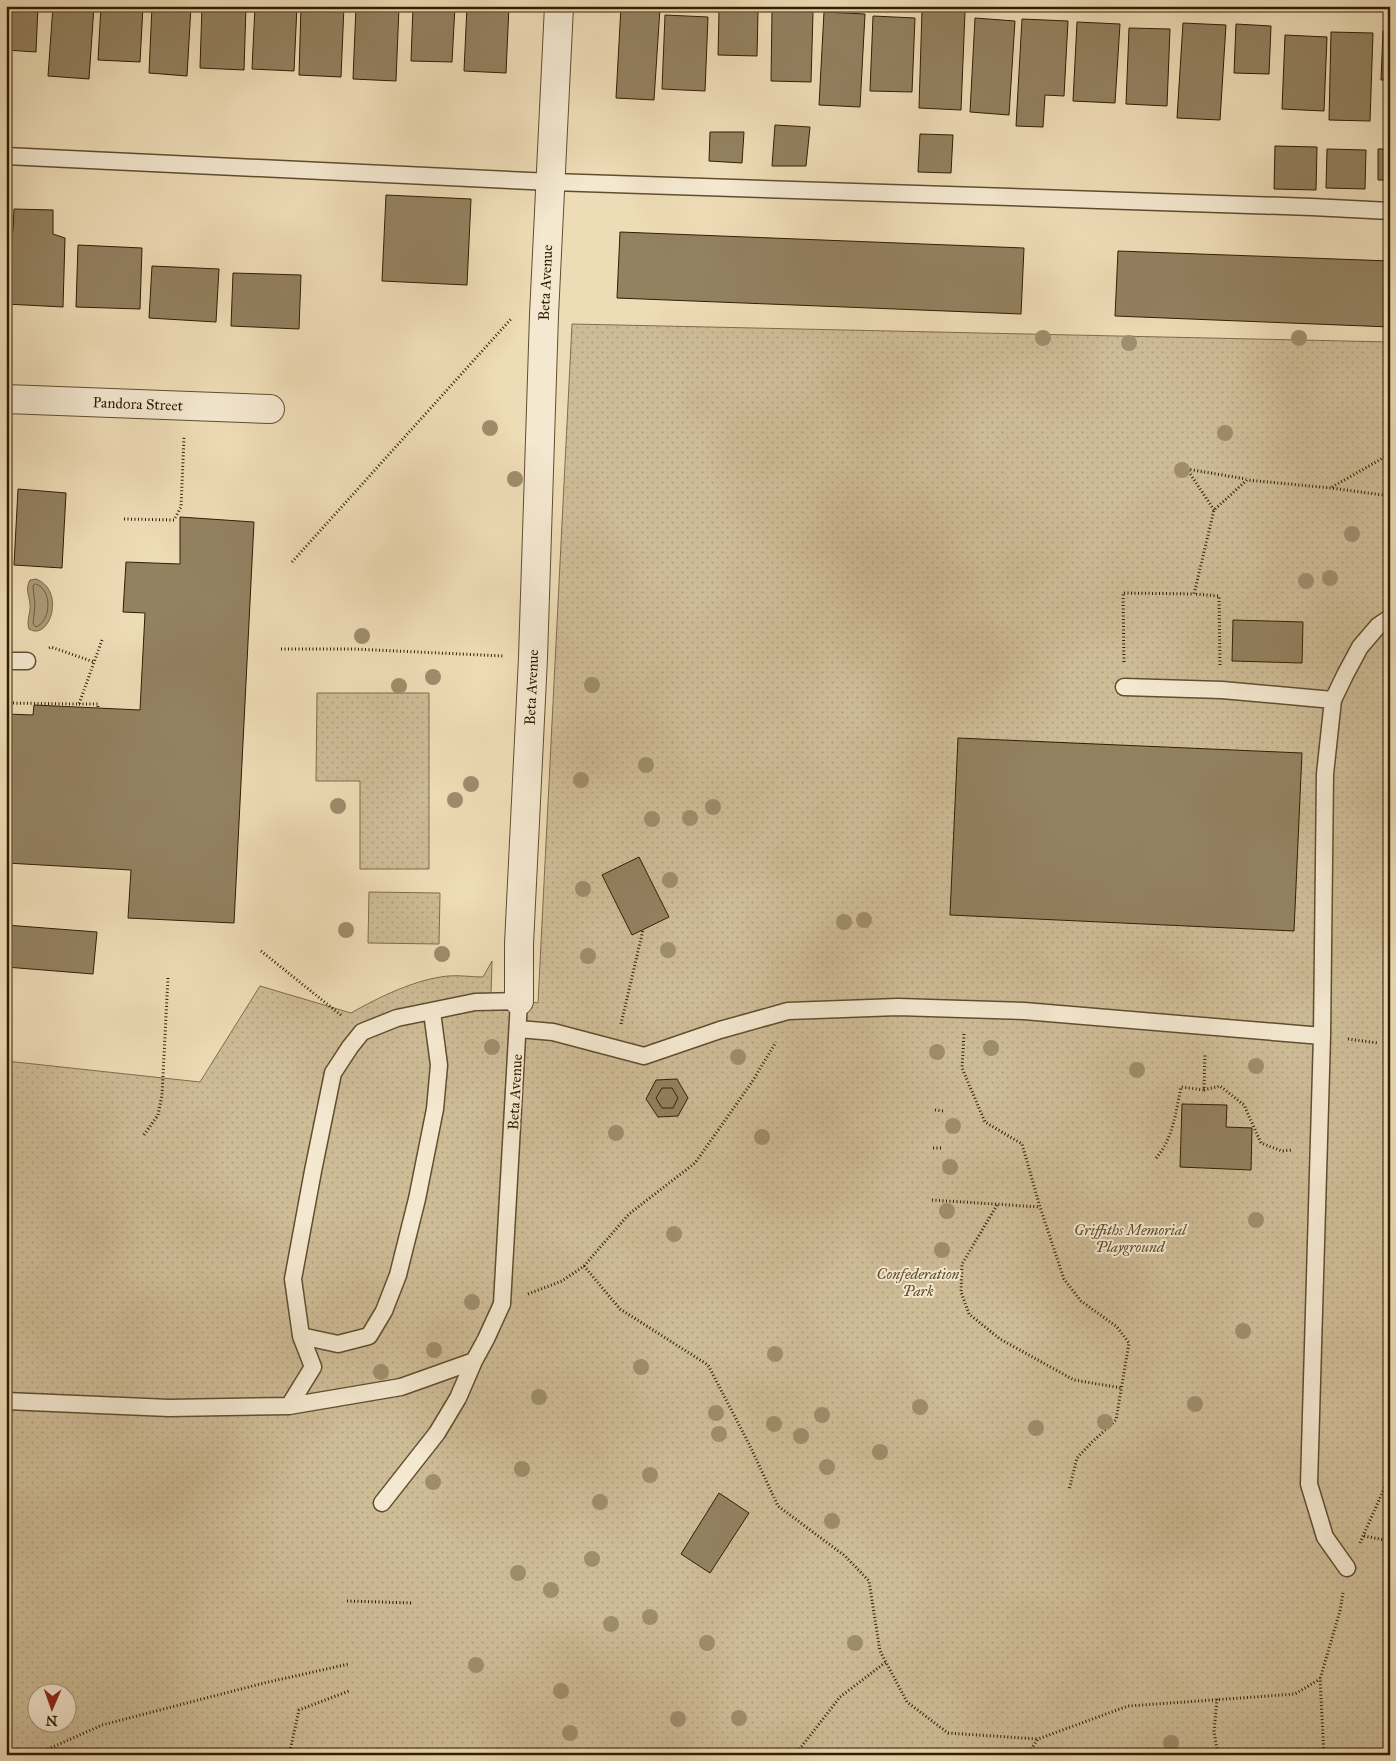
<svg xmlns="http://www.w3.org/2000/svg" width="1396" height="1761" font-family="'IM FELL Great Primer',serif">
  <defs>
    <pattern id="park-dots" width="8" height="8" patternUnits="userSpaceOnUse" patternTransform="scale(1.25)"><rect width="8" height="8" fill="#cebc97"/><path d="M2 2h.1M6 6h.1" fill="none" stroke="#b1a180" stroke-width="1.8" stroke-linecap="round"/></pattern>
  </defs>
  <rect width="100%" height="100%" fill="#eedcb6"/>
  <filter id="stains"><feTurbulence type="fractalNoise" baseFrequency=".004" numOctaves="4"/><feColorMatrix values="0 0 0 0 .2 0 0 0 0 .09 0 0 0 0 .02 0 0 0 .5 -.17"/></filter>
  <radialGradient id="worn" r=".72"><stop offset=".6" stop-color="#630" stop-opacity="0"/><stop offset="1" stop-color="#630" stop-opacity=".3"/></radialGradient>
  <!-- park -->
  <path fill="url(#park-dots)" stroke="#7f6d4c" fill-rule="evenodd" d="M572 324 1390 342V1755H6V1061L200 1082 260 986 351 1013C379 997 416 979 448 976 460 975 472 977 483 977L492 961 491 995 538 1003ZM38 1694H68V1724H38Z
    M317 693H429V869H360V781H316Z
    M369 892 440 893 439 944 368 943Z"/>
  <!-- water -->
  <path fill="#ad9b79" stroke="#7b6949" d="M36 579C66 590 50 642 29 629 26 621 31 613 30 604 29 595 25 589 30 580Z"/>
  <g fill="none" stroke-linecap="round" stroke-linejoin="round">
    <!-- shore -->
    <path stroke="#6e5c3e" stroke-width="1" d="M36 584C53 590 51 621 36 627L33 624 35 605 33 586Z"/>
  </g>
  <!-- building -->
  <path fill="#938160" stroke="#301e02" d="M6 6H38L36 52 6 50Z
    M53 6H94L89 79 48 76Z
    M101 6H143L140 62 98 60Z
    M152 6H191L187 76 149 73Z
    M202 6H246L244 70 200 68Z
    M255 6H297L294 71 252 69Z
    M301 6H344L341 77 299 75Z
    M356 6 399 7 396 81 353 79Z
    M413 6H455L452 62 411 61Z
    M467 6H509L506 73 464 71Z
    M621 6 660 8 654 100 616 98Z
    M719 10 758 11 757 56 718 55Z
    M922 10 965 12 961 110 919 108Z
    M772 11 813 12 811 82 771 81Z
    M824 12 865 14 860 107 819 105Z
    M665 15 708 17 705 91 662 89Z
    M873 16 915 18 912 92 870 91Z
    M975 18 1015 21 1009 115 970 112Z
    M1022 19 1068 21 1064 96 1045 95 1043 127 1016 126Z
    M1077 22 1120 24 1115 103 1073 101Z
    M1183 23 1226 25 1220 120 1177 118Z
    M1236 24 1271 26 1269 74 1234 73Z
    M1129 28 1170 29 1167 106 1126 104Z
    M1383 31H1390V80H1381Z
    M1331 32 1373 33 1370 121 1329 120Z
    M1285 35 1327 37 1324 111 1282 109Z
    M775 125 810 127 806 166H772Z
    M710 132H744L742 163 709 161Z
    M920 134 953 135 951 173 918 172Z
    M1275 146 1317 147 1316 190 1274 189Z
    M1327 149 1366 150 1365 189 1326 188Z
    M1378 149H1390V180H1378Z
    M386 195 471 199 467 285 382 281Z
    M14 209 53 210V234L65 238 63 307 6 304V234L13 231Z
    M620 232 1024 248 1021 314 617 298Z
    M78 245 142 248 140 309 76 307Z
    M1118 251 1390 261V327L1115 316Z
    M152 266 219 269 216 322 149 318Z
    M233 273 301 275 299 329 231 326Z
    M18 489 66 493 62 568 14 565Z
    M6 493H10L9 565H6Z
    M180 517 254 522 234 923 128 918 131 870 6 863V714L33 715 34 705 140 710 145 613 123 612 126 562 180 564Z
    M1233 620 1303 622 1302 663 1232 661Z
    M958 738 1302 753 1294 931 950 915Z
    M639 857 669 917 632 935 602 875Z
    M6 925 97 932 93 974 6 967Z
    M677 1079 688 1098 678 1116 658 1117 646 1099 656 1080Z
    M662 1088H672L678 1098 673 1108H662L656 1098Z
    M1182 1104 1227 1105 1226 1127 1252 1128 1251 1170 1180 1167Z
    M719 1493 749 1513 710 1573 681 1554Z"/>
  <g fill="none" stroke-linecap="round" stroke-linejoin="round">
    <defs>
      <path id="service" d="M6 156 552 182 1312 207 1390 211
        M6 661H27
        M1124 687 1222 690 1333 700
        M519 1029 553 1032 644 1056 720 1030 788 1011 898 1007 1024 1011 1322 1036
        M301 1336 338 1344 369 1336 384 1311 398 1275 417 1199 435 1109 439 1065 432 1012
        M6 1401 169 1408 289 1406 401 1387 474 1361
        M289 1406 313 1367 301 1336 293 1279 313 1171 333 1073 350 1047 362 1032 397 1018 475 1002 519 1001 502 1304 486 1339 474 1361 458 1398 437 1433 382 1503
        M1347 1568 1325 1537 1309 1484 1322 1036 1325 774 1333 700 1345 675 1360 647 1378 626 1390 618"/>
      <g id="minor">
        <path id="s1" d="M6 399 270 409"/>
        <path id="s2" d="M519 1001V944L533 658 544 315 559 6"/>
      </g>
    </defs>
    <!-- service casing -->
    <use href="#service" stroke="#604e2f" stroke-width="19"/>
    <!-- minor casing -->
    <use href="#minor" stroke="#604e2f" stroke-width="30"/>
    <!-- path -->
    <path stroke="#301e02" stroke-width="3" stroke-dasharray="1 2.5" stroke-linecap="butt" d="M1332 487 1390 454
      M1214 510 1187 469 1246 479
      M124 519 174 520 181 507 184 437
      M292 562 511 319
      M49 648 51 647 94 662
      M281 649H354L503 656
      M1124 662 1123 593 1194 594
      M1220 665 1219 596 1194 594 1214 510 1247 480 1331 488 1390 496
      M6 703 79 704 102 640
      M79 704H98V708
      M261 951 342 1016
      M621 1024 643 930
      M964 1034 962 1068 985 1122 1022 1144 1040 1207 1064 1279 1081 1301 1117 1327 1129 1343 1116 1420 1092 1442 1077 1458 1069 1490
      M1348 1039 1378 1043
      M1204 1090 1220 1086 1244 1105 1261 1143 1282 1151 1293 1150
      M935 1110 943 1111
      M144 1135 158 1115 162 1095 168 977
      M933 1148H941
      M1156 1158C1173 1139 1176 1111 1181 1087L1204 1090 1205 1053
      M932 1200 1040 1207
      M997 1205 962 1264 961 1292 969 1314 1000 1339 1074 1380 1122 1388
      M584 1266 620 1309 708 1365 750 1446 778 1506 845 1556 869 1581 880 1651 907 1702 948 1733 1038 1739
      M528 1294 562 1281 584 1266 629 1214 695 1163 752 1082 776 1042
      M1364 1536 1390 1541
      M1360 1543 1390 1475
      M347 1601 412 1603
      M1217 1699 1214 1732 1218 1755
      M35 1755 102 1725 264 1683 349 1664
      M289 1755 299 1710 349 1691
      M795 1755 840 1697 886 1662
      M1027 1755 1038 1739 1128 1706 1295 1694 1320 1679
      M1324 1755 1320 1679 1340 1611 1343 1593"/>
    <!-- service -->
    <use href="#service" stroke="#f4e8d0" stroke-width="16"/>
    <!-- minor -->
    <use href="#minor" stroke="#f4e8d0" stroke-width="28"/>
  </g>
  <!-- trees -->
  <g fill="#9f8d6c">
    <circle cx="1043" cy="338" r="8"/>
    <circle cx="1299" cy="338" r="8"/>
    <circle cx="1129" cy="343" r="8"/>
    <circle cx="490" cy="428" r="8"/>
    <circle cx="1225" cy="433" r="8"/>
    <circle cx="1182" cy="470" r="8"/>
    <circle cx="515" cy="479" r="8"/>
    <circle cx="1352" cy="534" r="8"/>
    <circle cx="1330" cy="578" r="8"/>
    <circle cx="1306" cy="581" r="8"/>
    <circle cx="362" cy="636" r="8"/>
    <circle cx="433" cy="677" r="8"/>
    <circle cx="592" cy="685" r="8"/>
    <circle cx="399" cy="686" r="8"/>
    <circle cx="646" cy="765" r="8"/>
    <circle cx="581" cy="780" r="8"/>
    <circle cx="471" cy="784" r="8"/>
    <circle cx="455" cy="800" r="8"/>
    <circle cx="338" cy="806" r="8"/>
    <circle cx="713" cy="807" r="8"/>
    <circle cx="690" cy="818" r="8"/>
    <circle cx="652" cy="819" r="8"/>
    <circle cx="670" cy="880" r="8"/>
    <circle cx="583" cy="889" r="8"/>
    <circle cx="864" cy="920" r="8"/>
    <circle cx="844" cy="922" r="8"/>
    <circle cx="346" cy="930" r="8"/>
    <circle cx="668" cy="950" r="8"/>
    <circle cx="442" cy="954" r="8"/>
    <circle cx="588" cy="956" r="8"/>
    <circle cx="492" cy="1047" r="8"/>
    <circle cx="991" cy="1048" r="8"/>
    <circle cx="937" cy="1052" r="8"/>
    <circle cx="738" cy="1057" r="8"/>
    <circle cx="1256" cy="1066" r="8"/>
    <circle cx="1137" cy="1070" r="8"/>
    <circle cx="953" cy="1126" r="8"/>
    <circle cx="616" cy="1133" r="8"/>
    <circle cx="762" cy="1137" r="8"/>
    <circle cx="950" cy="1167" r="8"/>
    <circle cx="947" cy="1211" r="8"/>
    <circle cx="1256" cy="1220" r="8"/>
    <circle cx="674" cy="1234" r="8"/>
    <circle cx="942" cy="1250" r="8"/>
    <circle cx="472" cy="1302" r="8"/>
    <circle cx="1243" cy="1331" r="8"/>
    <circle cx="434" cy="1350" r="8"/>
    <circle cx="775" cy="1354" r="8"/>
    <circle cx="641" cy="1367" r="8"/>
    <circle cx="381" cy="1372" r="8"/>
    <circle cx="539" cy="1397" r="8"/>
    <circle cx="1195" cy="1404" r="8"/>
    <circle cx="920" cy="1407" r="8"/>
    <circle cx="716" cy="1413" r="8"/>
    <circle cx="822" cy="1415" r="8"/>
    <circle cx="1105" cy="1422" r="8"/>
    <circle cx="774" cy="1424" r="8"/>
    <circle cx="1036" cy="1428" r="8"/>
    <circle cx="719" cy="1434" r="8"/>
    <circle cx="801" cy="1436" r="8"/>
    <circle cx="880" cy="1452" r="8"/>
    <circle cx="827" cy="1467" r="8"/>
    <circle cx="522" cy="1469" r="8"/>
    <circle cx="650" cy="1475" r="8"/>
    <circle cx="433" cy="1482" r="8"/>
    <circle cx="600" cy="1502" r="8"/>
    <circle cx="832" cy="1521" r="8"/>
    <circle cx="592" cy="1559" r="8"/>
    <circle cx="518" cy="1573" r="8"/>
    <circle cx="551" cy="1590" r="8"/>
    <circle cx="650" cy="1617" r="8"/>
    <circle cx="611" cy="1624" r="8"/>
    <circle cx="707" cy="1643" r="8"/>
    <circle cx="855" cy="1643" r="8"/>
    <circle cx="476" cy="1665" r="8"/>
    <circle cx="561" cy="1691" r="8"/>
    <circle cx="739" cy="1718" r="8"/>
    <circle cx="678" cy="1719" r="8"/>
    <circle cx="570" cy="1733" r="8"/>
    <circle cx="1171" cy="1743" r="8"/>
  </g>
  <g text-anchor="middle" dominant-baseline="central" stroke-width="4" stroke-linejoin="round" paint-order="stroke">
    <!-- street labels -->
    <g font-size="15" fill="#301e02" stroke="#f4e8d0">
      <text stroke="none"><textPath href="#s2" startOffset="719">Beta Avenue</textPath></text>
      <text stroke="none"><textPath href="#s1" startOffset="132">Pandora Street</textPath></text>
      <text stroke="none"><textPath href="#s2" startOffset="314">Beta Avenue</textPath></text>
      <text transform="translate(515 1092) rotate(-87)">Beta Avenue</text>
    </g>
    <!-- park labels -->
    <g font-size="15" font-style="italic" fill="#5f4d2f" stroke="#f4e8d0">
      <text x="1130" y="1230">Griffiths Memorial<tspan x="1130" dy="17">Playground</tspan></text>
      <text x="918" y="1274">Confederation<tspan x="918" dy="17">Park</tspan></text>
    </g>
  </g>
  <!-- margin -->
  <rect width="1396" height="1761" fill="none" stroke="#eedcb6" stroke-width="25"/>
  <rect x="8" y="8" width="1381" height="1746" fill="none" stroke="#301e02" stroke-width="2.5"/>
  <rect x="12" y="12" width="1371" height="1736" fill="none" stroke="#301e02"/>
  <!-- north arrow -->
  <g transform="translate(52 1708) rotate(182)"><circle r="24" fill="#f4e8d0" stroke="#a6977e"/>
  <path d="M0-4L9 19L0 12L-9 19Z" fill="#8f2418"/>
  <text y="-8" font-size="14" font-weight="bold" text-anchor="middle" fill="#301e02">N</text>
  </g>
  <rect width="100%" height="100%" filter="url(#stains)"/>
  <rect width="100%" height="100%" fill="url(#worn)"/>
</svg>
